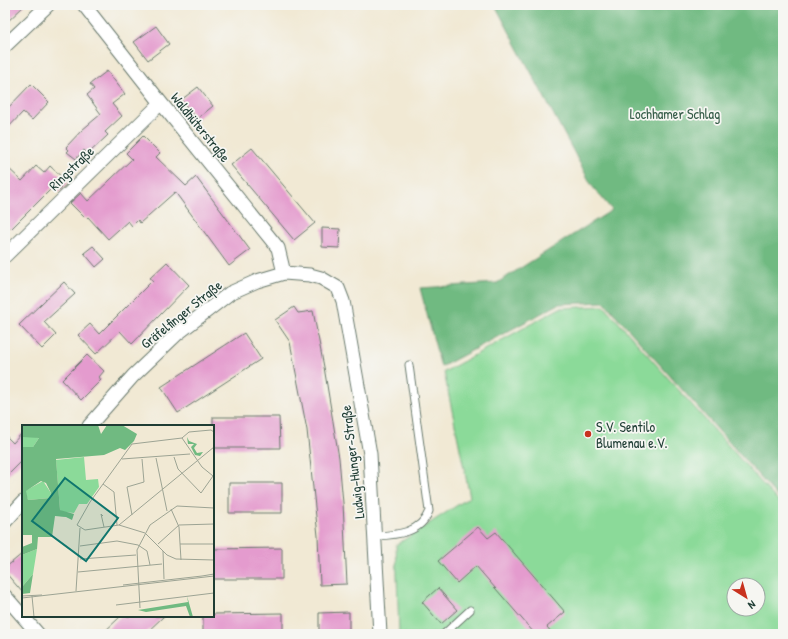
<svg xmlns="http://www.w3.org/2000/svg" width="788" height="639" font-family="'Patrick Hand',sans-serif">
  <rect width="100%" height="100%" fill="#f6f6f2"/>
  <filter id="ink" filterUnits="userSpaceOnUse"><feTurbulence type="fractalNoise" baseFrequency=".025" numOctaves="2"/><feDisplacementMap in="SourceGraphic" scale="8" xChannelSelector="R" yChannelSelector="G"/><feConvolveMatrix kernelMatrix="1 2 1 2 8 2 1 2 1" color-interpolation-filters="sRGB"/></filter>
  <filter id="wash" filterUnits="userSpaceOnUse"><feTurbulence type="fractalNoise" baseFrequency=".012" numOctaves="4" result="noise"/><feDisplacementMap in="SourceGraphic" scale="16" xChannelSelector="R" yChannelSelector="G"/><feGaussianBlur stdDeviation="0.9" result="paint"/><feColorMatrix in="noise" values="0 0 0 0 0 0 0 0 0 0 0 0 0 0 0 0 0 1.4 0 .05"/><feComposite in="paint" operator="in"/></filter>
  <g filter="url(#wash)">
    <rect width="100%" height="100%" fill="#f1e9d4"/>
    <!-- green -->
    <path fill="#8bda99" stroke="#558c66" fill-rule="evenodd" d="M604 306 783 507V634H399L396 545 470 497 444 372 560 308ZM734 585H758V609H734Z"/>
    <!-- forest -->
    <path fill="#70ba81" stroke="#487c5a" d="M495 5H783V503L604 302 559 304 441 367 420 288 497 283 612 210 592 186Z"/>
    <g id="blocks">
      <!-- building -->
      <path fill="#e49bce" d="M5 5H25L5 24Z
        M156 26 169 44 148 60 134 42Z
        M107 71 125 94 112 104 122 116 105 132 108 135 88 154 84 150 76 159 67 152 69 150 66 147 82 130 101 114 87 95 94 89 90 84Z
        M31 84 49 102 32 120 23 112 5 131V111Z
        M198 87 213 106 197 119 181 100Z
        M143 136 160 153 156 157 186 186 196 177 250 250 229 266 175 192 140 223 138 220 132 226 128 221 108 239 88 217 86 219 70 203 81 193 88 201 132 159 126 153Z
        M252 148 315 223 294 240 231 165Z
        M5 165 22 181 36 166 44 173 50 166 68 183 59 191 53 187 11 229 5 223Z
        M322 228 340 229 339 248 322 247Z
        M93 246 105 259 96 267 84 253Z
        M167 262 189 285 132 344 120 331 96 354 78 335 90 324 99 334 153 280 150 278Z
        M64 282 75 294 44 322 56 335 42 349 19 325Z
        M294 307 298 313 313 311 324 367 339 458 343 503 347 584 320 585 318 536 307 430 290 342 275 320Z
        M244 333 261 359 178 413 161 387Z
        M87 355 104 371 99 377 101 380 81 400 62 380Z
        M213 417H279L280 448H213Z
        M23 432V460L5 478V435L13 443Z
        M229 483H282V513H229Z
        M478 527 488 538 496 532 565 612 547 627 553 634H535L476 566 457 583 438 561Z
        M282 548V579H213V549Z
        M23 553V593L5 572V568Z
        M438 588 457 610 441 624 422 602Z
        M349 612V634H319V613Z
        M283 613V634H203V616H213V614Z
        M121 616H164L145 634H102Z"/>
    </g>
  </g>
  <g filter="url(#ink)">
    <use href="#blocks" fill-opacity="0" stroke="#68796c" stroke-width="1"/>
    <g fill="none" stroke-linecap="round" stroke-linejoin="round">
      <defs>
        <path id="lane" d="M376 536C397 535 421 533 429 511L409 365
          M444 634 470 610"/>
        <path id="street" d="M84 5 161 103 278 248 284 273
          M5 46 48 5
          M5 256 161 103
          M89 426 133 376 177 334 230 293 257 281 284 273 310 275 321 278 338 288 343 301 370 454 380 634
          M5 522 23 502
          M5 596 38 634"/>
      </defs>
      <!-- lane casing -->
      <use href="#lane" stroke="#68796c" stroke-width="9"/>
      <!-- street casing -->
      <use href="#street" stroke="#68796c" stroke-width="15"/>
      <!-- lane -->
      <use href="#lane" stroke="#fff" stroke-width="7"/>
      <!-- street -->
      <use href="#street" stroke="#fff" stroke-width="13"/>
    </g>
  </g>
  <!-- markers -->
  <circle fill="#c8321e" stroke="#f6f6f2" stroke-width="1.5" cx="588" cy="434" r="4"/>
  <g text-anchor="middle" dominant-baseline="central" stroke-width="3.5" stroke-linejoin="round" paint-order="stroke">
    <!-- park labels -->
    <g font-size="14" fill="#355c48" stroke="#f6f6f2">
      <text x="675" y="113">Lochhamer Schlag</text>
    </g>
    <!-- street labels -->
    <g font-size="14" fill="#1f3d34" stroke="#f6f6f2">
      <text transform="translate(201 127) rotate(51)">Waldhüterstraße</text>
      <text transform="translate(71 168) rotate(-44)">Ringstraße</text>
      <text transform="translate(181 314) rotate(-39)">Gräfelfinger Straße</text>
      <text transform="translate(352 462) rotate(-97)">Ludwig-Hunger-Straße</text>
    </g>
    <!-- poi labels -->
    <g font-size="14" fill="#1f3d34" stroke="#f6f6f2" text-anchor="start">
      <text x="596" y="426">S.V. Sentilo<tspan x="596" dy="16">Blumenau e.V.</tspan></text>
    </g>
  </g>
  <!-- overview -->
  <g transform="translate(22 425)">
    <rect width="192" height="192" fill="#f1e9d4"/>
    <path d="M9 11 17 13 11 22H0V12ZM62 32 64 55 76 54 77 62 65 79H57L52 88 43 87 46 92 37 91 41 87 38 85 34 35ZM21 56 29 68 28 73 6 75 3 66ZM15 124 11 149 0 162V130Z" fill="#8bda99"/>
    <path d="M0 0H76L79 9 85 0H100L115 9 112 16 103 25 98 23 82 30 34 34 38 85 52 89 50 95 44 92 33 91 30 112H16L15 124 0 130V122L10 118V110H0V22H11L17 13 0 12ZM19 56 24 58 29 68 28 73 6 75 4 66ZM165 12 167 16 175 19 172 23 175 28 181 27 178 31 173 30 169 22 172 19H166ZM11 149 8 168 0 169V162ZM165 171 171 192H168L164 181 124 187 116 185 166 177Z" fill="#70ba81" fill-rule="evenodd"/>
    <path fill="none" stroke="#9da494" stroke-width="1" d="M160 13 110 19 68 77 55 100 63 105 97 100 123 108 145 130 154 134 192 135M160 13 180 42 191 51M160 13 167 7 189 5 192 7M152 32 156 44 179 68 191 51M134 33 145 86M100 34 168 29M81 59 92 67 95 100M149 84 157 102 159 135M110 90 105 62 122 57 120 34M81 91 79 89 82 102M97 100 192 22M136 119 157 100 192 99M158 119H192M58 121 95 116 116 120 125 126 128 140M141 126 142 154M58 134 114 130M56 147 140 139M180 151 192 149M101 160 180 151M54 166 58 103M0 171 20 170M10 171 12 192M0 173 192 151M94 180 192 168M118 183 115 125 128 100 155 81 192 83"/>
    <path fill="#0f766e" fill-opacity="0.15" stroke="#0f766e" stroke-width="2" d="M43 53 96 93 64 136 10 96Z"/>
    <rect width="192" height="192" fill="none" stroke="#1f3d34" stroke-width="2"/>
  </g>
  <!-- margin -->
  <rect width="788" height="639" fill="none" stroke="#f6f6f2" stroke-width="20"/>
  <!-- north arrow -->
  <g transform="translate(746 597) rotate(143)"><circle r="19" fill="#f6f6f2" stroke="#a0aca6"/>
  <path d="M0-3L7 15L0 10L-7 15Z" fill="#c8321e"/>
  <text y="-6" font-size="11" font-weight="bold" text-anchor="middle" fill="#1f3d34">N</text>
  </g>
</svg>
